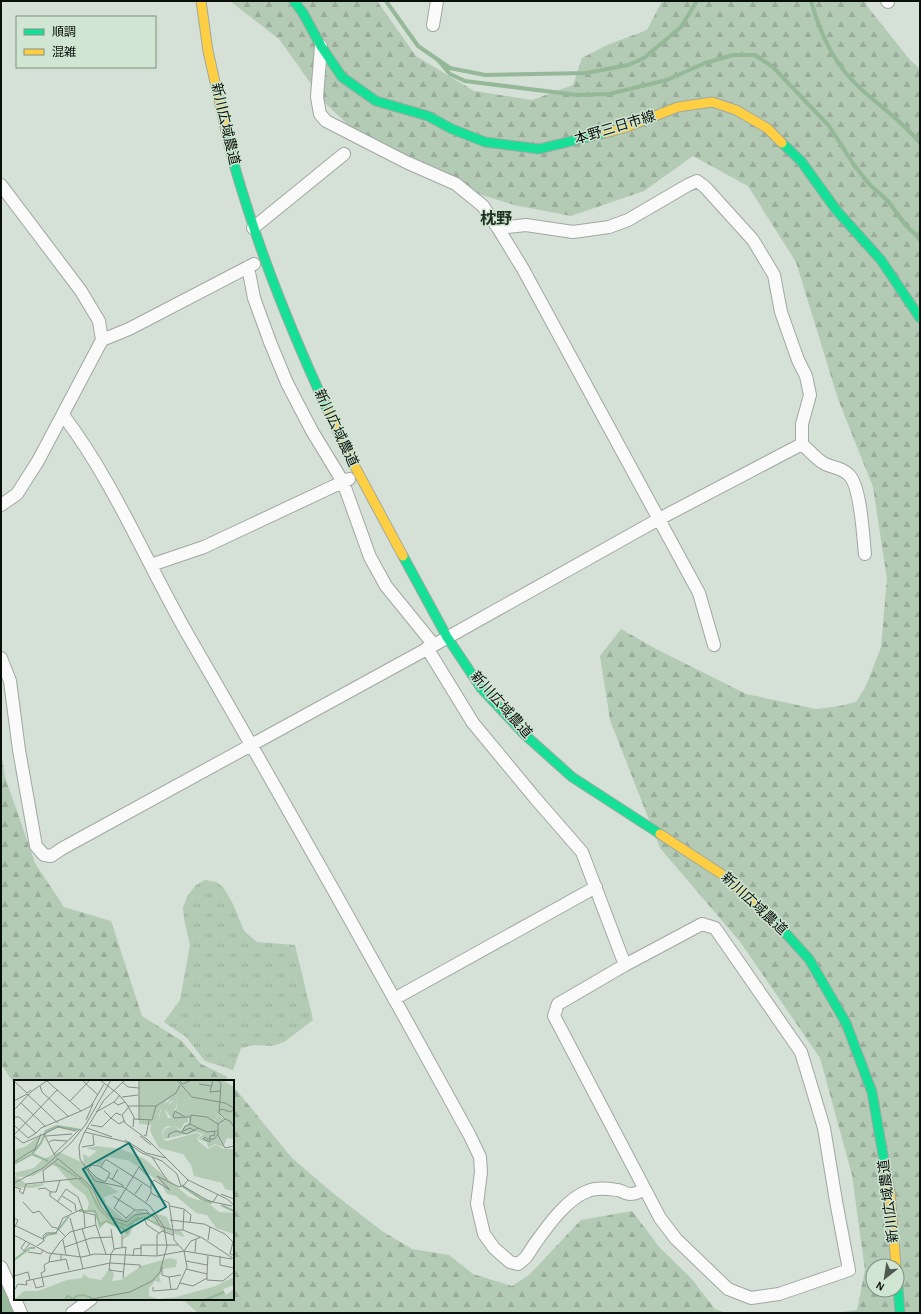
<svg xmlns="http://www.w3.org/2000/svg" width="921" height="1314" font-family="'Alegreya Sans','Noto Sans JP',sans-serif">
  <defs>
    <pattern id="grass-tufts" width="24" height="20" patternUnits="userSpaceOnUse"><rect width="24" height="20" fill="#b3cab5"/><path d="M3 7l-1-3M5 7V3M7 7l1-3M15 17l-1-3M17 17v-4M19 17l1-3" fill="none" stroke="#99ac9a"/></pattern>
    <pattern id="forest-firs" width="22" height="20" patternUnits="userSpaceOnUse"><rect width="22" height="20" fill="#b3cab5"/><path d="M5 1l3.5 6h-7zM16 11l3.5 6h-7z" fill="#99ac9a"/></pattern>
  </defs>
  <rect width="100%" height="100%" fill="#d5e0d6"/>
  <!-- grass -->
  <path fill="url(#grass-tufts)" d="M205 880 216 882 223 887 233 904 244 931 257 942 295 945 313 1020 284 1042 272 1046 255 1045 241 1048 233 1070 205 1061 186 1037 164 1022 180 1000 190 945 184 919 183 907 188 895 196 885Z"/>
  <!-- forest -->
  <path fill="url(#forest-firs)" fill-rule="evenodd" d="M230 1H377L416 56 474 91 532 100 573 85 582 58 607 45 647 30 662 1H865L867 6 910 60 920 69V1313H835L857 1310 865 1270 852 1175 820 1058 741 943 660 848 610 720 600 656 621 629 656 649 746 694 816 709 840 706 856 702 866 686 881 647 887 579 873 487 838 399 796 262 748 186 693 156 644 191 571 216 514 205 454 186 363 139 324 102 279 39ZM873 1266H897V1290H873Z
    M1 751 5 777 35 863 64 907 111 921 142 1016 182 1041 201 1064 226 1076 229 1081H15V1085L1 1064Z
    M233 1086 292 1158 334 1194 382 1231 412 1249 449 1255 473 1274 512 1286 529 1275 581 1220 632 1211 660 1248 691 1278 715 1309 726 1313H198L182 1299H233Z"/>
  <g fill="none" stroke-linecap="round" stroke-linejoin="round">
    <!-- stream -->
    <path stroke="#95b898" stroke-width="4" d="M386 1 418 46 450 68 485 75 586 73 628 65 644 58 681 27 697 1
      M811 1C820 34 835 66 861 89 881 107 903 122 920 143
      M437 59 450 74 465 81 577 95 609 94 667 80 705 63 733 55H755L773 67 829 126 854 165 869 184 888 201 907 227 914 233 920 240"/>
    <!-- river -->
    <path stroke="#95b898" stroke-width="23" d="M1 1298 8 1313"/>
    <defs>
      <path id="street" d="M887 1 888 2
        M433 25 437 1
        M321 46 317 97 320 114 326 121 406 162 456 184 483 206 498 228 523 269 699 593 714 645
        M1 185 81 291 99 321 102 340 38 461 17 494 1 505
        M253 228 344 154
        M248 267 254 298 270 342 287 383 312 431 343 482 370 557 386 586 434 645
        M102 340 129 329 254 264
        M63 415C114 482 146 562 188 635 284 801 378 968 470 1136L480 1157 481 1172 477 1204 484 1234 494 1248 510 1262 518 1264C527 1258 528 1254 534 1245 547 1227 566 1199 588 1191 597 1187 609 1189 618 1190 622 1191 626 1194 630 1194 636 1194 640 1192 644 1188
        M802 444C809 450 817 460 825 464 834 468 843 468 850 476 861 489 863 536 865 554
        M151 565 204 547 349 479
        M427 648 473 723 535 798 582 852 625 965 702 924 715 928 801 1052 824 1128 836 1201 849 1270 779 1294 751 1298 728 1289 676 1239 660 1218 554 1016 558 1004 625 965
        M1 658 10 681 19 750 36 846 44 855 51 856 63 848 434 645 659 519 802 444V424L810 395 806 376 798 360 781 312 774 275 753 240 705 187 697 181 688 185 628 220 609 227 573 232 526 225 498 228
        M394 999 596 887
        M1 1267 15 1298
        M15 1299 21 1313
        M72 1313 91 1299"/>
      <path id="fast" d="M294 1 303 13 321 46 342 77 376 101 428 116 452 129 485 142 539 149 605 133
        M226 131C231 158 240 184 248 210 270 279 298 346 328 411
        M782 143 801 161 837 211 881 260 920 318
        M403 556 447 637 481 688 524 734 572 777 660 834
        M772 918 809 959 846 1023 872 1092 886 1172
        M897 1274 900 1313"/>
      <path id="slow" d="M201 1 208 51 226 131
        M605 133 624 128 678 107 712 102 736 110 767 128 782 143
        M328 411 352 461 403 556
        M660 834 726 877 772 918
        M886 1172 890 1192 896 1266"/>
    </defs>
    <!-- street casing -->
    <use href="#street" stroke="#a0a8a1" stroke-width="14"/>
    <!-- fast casing -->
    <use href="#fast" stroke="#a0a8a1" stroke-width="11"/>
    <!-- slow casing -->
    <use href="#slow" stroke="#a0a8a1" stroke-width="11"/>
    <!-- street -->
    <use href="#street" stroke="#f9faf9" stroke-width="12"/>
    <!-- fast -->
    <use href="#fast" stroke="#16e098" stroke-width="9"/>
    <!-- slow -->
    <use href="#slow" stroke="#ffcf43" stroke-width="9"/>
  </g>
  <g text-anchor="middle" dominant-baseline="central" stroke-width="3" stroke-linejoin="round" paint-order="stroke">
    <!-- street labels -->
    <g font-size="14" fill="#09100a" stroke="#d0e5d2">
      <text transform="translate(225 124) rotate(77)">新川広域農道</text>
      <text transform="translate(615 128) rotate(-17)">本野三日市線</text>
      <text transform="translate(336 428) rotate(65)">新川広域農道</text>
      <text transform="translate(501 705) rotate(48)">新川広域農道</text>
      <text transform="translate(754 904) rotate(43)">新川広域農道</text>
      <text transform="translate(889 1201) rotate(-97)">新川広域農道</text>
    </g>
    <!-- quarter labels -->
    <g font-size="16" font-weight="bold" fill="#223324" stroke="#d0e5d2">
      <text x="496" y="219">枕野</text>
    </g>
  </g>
  <!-- overview -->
  <g transform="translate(14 1080)">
    <rect width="220" height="220" fill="#d5e0d6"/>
    <path d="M161 20 164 21 158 38 152 31 153 26Z" fill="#b3cab5"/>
    <path d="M220 14V59L213 58 210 65 205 54V45L211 37 204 34 201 41 193 36 162 31 164 20 156 22 151 31 154 38H174V42L170 43 167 50 161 46 151 47 148 52 150 60 153 61 182 53 187 55 183 58 184 61 194 69 202 65 210 69H220V111L211 109 208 103 180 96 177 85 169 74 145 68 136 51 137 45 144 42 148 26 158 18ZM83 66 107 69 129 78 175 117 194 123 205 132 220 133V154L202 148 193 135 182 133 162 116 153 114 147 103 116 81 96 77 90 79 87 86 80 83 73 87 77 94 104 112 90 117 92 124 110 139 124 131 148 135 153 137 158 151 166 150 171 157 149 151 137 139 126 136 121 139 116 155 108 160 110 152 92 142 85 150 83 134 73 131 75 123 71 115 58 105 43 87 38 85 19 96 4 97 0 93 20 88 29 79 45 72 70 83 69 74 75 77 83 71 72 68ZM0 95 14 105 29 103 30 105 19 108 0 107ZM156 178 163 180 162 187 149 189 145 197 147 202 141 201 135 208V216L144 219 162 217 202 206 220 197V205L209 209 212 215 220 209V220H0L10 211H24L53 200 68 198 69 194 75 198 87 200 96 188 100 194 98 201 107 200 127 186Z" fill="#b3cab5"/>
    <path d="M161 31 192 36 201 41 205 34 210 40 205 45V54L210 65 209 67 201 64 195 68 192 62 184 59 189 54 182 52 150 59 149 53 151 49 160 46 167 51 175 42V38H158Z" fill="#b3cab5"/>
    <path d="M125 0H208L220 7V32L161 18 153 20 146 31 144 42 137 45 125 44ZM28 54 20 71 0 83V73L3 69 11 67Z" fill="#b3cab5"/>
    <path d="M128 0H142L137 10 129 8ZM151 0 160 1 163 7 162 10 146 16 143 8ZM128 27H139L137 38 127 39Z" fill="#b3cab5"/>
    <path fill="none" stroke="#95b898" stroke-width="2" d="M18 74 34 81M41 83 63 97M0 84 18 74 27 63 32 51 43 46 67 50M65 99 75 108 85 129 95 139 113 146 125 137M168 106 189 120 198 123M207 125 220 131M65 131H81L86 145 92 141 109 148 113 153 119 142 129 137M130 137 144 145M45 149 55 136M30 158 33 155 43 153M0 180 16 168H21M51 220 53 216 60 219 62 216 69 215 78 218M191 220 210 212"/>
    <path fill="none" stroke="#838d84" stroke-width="1" d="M68 0 84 15M86 0 103 13 112 23 120 37 119 47M163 0 178 17 211 23 220 28M199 0 196 12 206 11M204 0 207 4 205 33 211 39 216 41 220 47M0 1 13 13 17 10M33 1 67 31 77 26 90 4M166 1 169 4 177 0M108 2 114 7 125 8M185 4 197 6M26 6 28 12 55 37M106 15 100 22 104 25 111 22M108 17 124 15M0 21 13 14 44 43M56 21 76 0M7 23 31 46M114 26H142M115 27 108 35 111 43 134 60 174 100 213 119 220 125M0 30 18 11 34 0M205 31 208 29 216 32 220 29M82 32 100 22M107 35 102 33 97 38 105 44 110 41M0 37H5L22 53 27 48 67 31M171 37 161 31 159 36 160 38 171 37H176M120 39 138 40 142 26 162 13 166 5M211 39 204 44V55L211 68 220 66M72 40 79 24M125 40V0M0 45 14 58 22 53M77 45 88 47 97 38 90 31M73 48 98 57M184 48 176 44 177 35 193 37 204 44M169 51 176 48 181 51M200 51 201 55 196 56V62L189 59 191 57 193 59H200L204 54M71 52 112 62 128 73 148 81 163 94 167 106M168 52 171 46 176 44M30 54 44 47 62 51M0 55 43 10M130 55 132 56 135 41M0 56 9 63 30 54 41 76M32 56 58 54M126 56 137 65M154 58 155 54 162 51 173 54 184 48 193 52 203 51M111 60 132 73 152 78M35 62 39 60 53 61M68 67 80 65 79 55M40 74 65 50M138 77 153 100M43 78 72 102 80 111 87 127 96 137 113 142 121 135 133 133 141 137 146 146 159 150 160 160 170 171M0 82 21 69 27 54M87 87 91 80H93L137 108M94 97 96 93 85 86 78 85 74 89 83 98 91 102 94 97 110 106M46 100 42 112H36V116L58 132M98 100 104 89M30 102 29 91 44 79M0 103 29 88 57 63 72 44 97 0M169 106 193 120 199 122 204 114M0 107 7 109 5 111 9 114 12 104 68 98M24 109 31 108 37 112M137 113 155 123 159 150H169L186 157M121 114 128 104M207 114 220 119M48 116 61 124 62 131M99 116 121 130H132L135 133M44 121 52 109 64 117 70 134 71 148M9 122 19 133 25 131 38 147 43 148 51 156M132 122 137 113V103L140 100 156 110 143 96 165 107 170 105 174 100M199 122 218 126M156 126 170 129 177 135 176 142M121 130 112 138 100 128 125 87 138 101M69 132 81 135 82 145 92 174M0 138 4 140 0 149M56 138 63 164M130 138 133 145 145 153M156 140 190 144 211 154 220 163M0 145 29 159M68 148 76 175M97 149 100 169 97 174M169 150 170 130M0 155 34 173 68 177 81 174 143 176 170 171 177 161 187 157 220 179M49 160 52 175M194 160 196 147M12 161 7 168 10 171 16 163M219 162 216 174 220 175M63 164 69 189M23 166 30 161 29 156 32 153H42L49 138 68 129M51 167 77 158 98 157M108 167V152M100 169 112 167 109 198M170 171 218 179M14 172 27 174 29 170M181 172 182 159M97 174 95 190 110 192M119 176 120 169 128 168M127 176V165H164M143 176V155L148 151 159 155M206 176V185L220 188M47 180 52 179 55 190M172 181 193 185M35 182 47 180V175M148 187V195L155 197M172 189 193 194V200L209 201 220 192M193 194 194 175M0 196 14 192 16 200 96 183 126 185V188M19 199 22 208 30 206 27 193 31 191 30 185 35 182 36 176 46 162 56 152 82 145M166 203 179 206 193 198M139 207V211L163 209 173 187 170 171M1 209 4 204 13 205 12 201 16 200M157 209 155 197 167 195M72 220 116 212 138 201 146 192 153 166 150 147 136 126 109 107 81 101 66 79 65 66 70 53 90 20 111 0"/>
    <path fill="#0f766e" fill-opacity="0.15" stroke="#0f766e" stroke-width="2" d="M115 63 152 127 107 153 69 89Z"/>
    <rect width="220" height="220" fill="none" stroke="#09100a" stroke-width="2"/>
  </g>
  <!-- border -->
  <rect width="921" height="1314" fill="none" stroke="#09100a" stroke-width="4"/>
  <!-- legend -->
  <rect x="16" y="16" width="140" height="52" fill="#d0e5d2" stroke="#809082"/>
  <rect x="24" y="29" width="20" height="6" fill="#16e098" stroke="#809082"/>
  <text x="52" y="36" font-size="12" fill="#09100a">順調</text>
  <rect x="24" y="49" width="20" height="6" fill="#ffcf43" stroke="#809082"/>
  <text x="52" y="56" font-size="12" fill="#09100a">混雑</text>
  <!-- north arrow -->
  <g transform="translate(885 1278) rotate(210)"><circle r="19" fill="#d0e5d2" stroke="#809082"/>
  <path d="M0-3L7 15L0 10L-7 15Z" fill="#505951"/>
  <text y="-6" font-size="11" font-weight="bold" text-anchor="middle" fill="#09100a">N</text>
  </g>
</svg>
